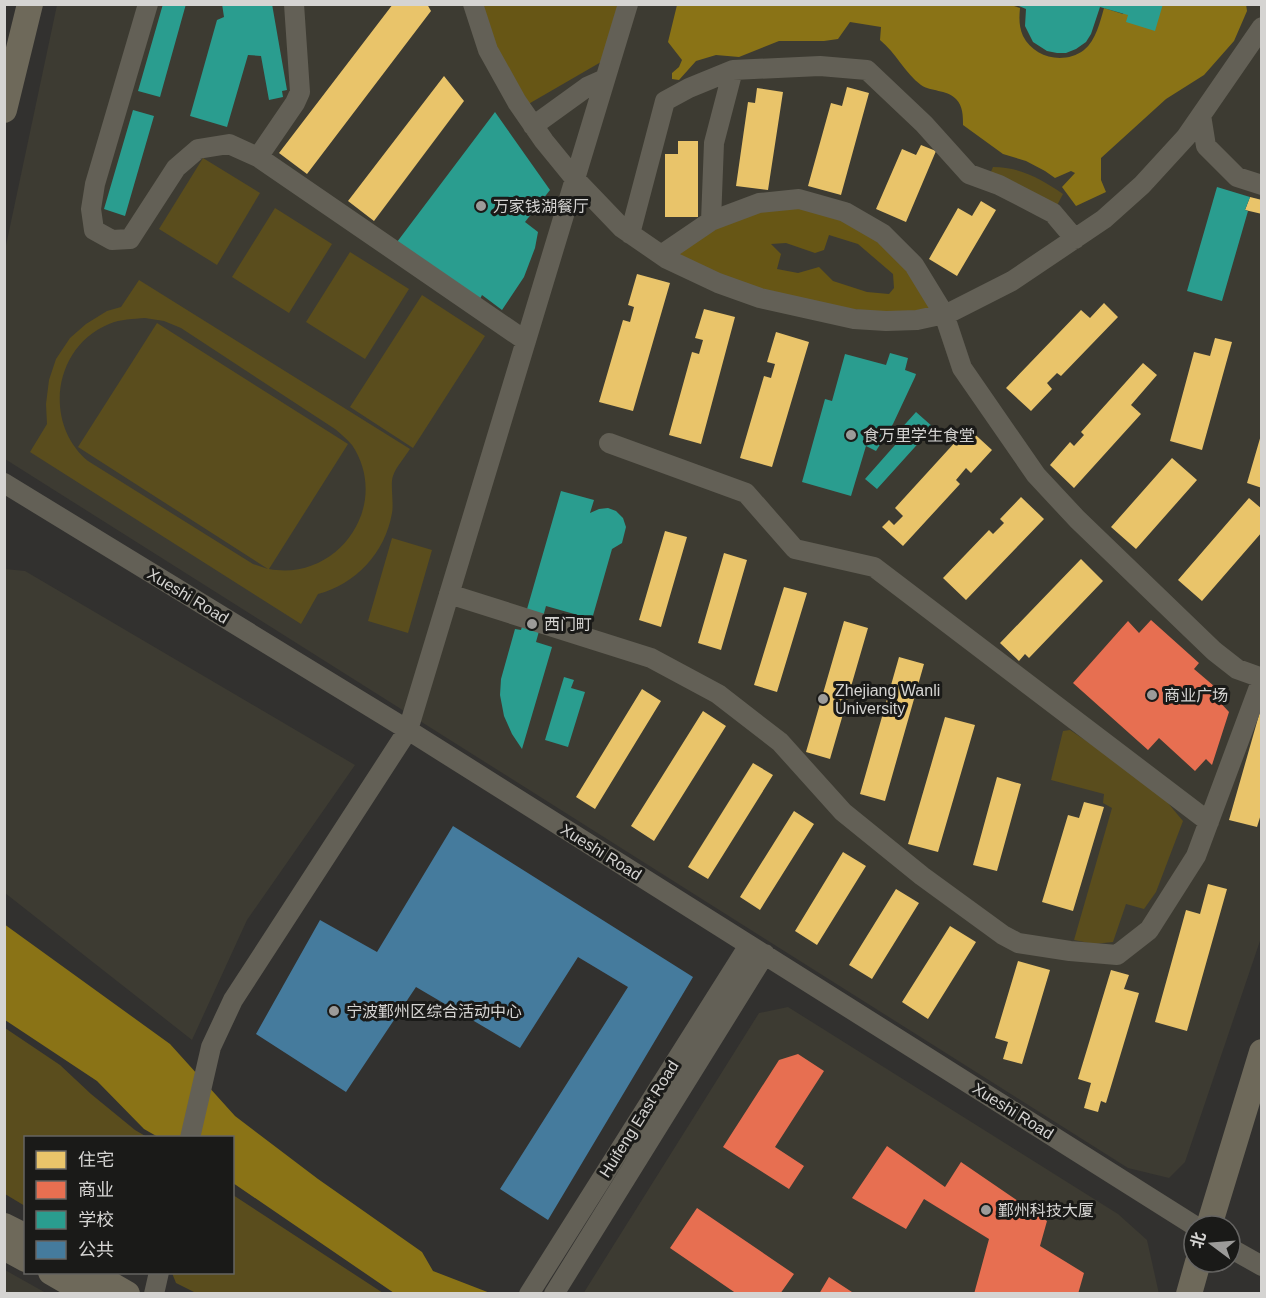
<svg xmlns="http://www.w3.org/2000/svg" width="1266" height="1298" font-family="Helvetica,'Noto Sans SC',sans-serif">
  <rect width="100%" height="100%" fill="#32312f"/>
  <!-- built -->
  <path fill="#3d3b32" d="M57 5H1261V938L1185 1162 1169 1178 1128 1168 5 459V250Z
    M5 569 25 571 355 765 247 920 192 1040 5 893Z
    M788 1007 1118 1214 1147 1240 1159 1294H583L759 1013Z
    M5 1270 46 1293H5Z"/>
  <!-- green -->
  <path fill="#5a4d1d" fill-rule="evenodd" d="M203 158 260 193 217 265 159 229Z
    M993 167C1020 167 1041 179 1063 194L1053 213 987 181Z
    M275 208 332 244 289 313 232 277Z
    M350 252 409 289 365 359 306 322Z
    M139 280 410 449C405 457 396 467 393 476 390 483 394 503 392 513 385 553 356 584 318 594L301 624 30 452 47 424 46 404 49 380 56 359 70 338 86 324 107 311 121 307ZM145 318 164 321 181 328 335 429C341 434 347 439 352 445 392 505 338 582 269 569L348 444 157 323 78 447 268 569 253 564 88 461C43 423 53 347 109 324 121 319 133 319 145 318Z
    M422 295 485 336 413 448 350 407Z
    M392 538 432 550 408 633 368 621Z
    M1070 730 1124 766 1162 796 1183 821 1156 892 1144 909 1126 904 1113 942 1094 944 1074 940 1112 808 1103 803 1104 794 1051 780 1063 731Z
    M5 1028 60 1065 91 1094 135 1130 147 1137 26 1138 25 1206 5 1194Z
    M233 1195 383 1293H196L176 1283 172 1273 232 1272Z"/>
  <!-- forest -->
  <path fill="#675615" fill-rule="evenodd" d="M480 5H618L601 62 525 106 496 54Z
    M799 201 880 234 938 313 917 316 785 302 673 259 717 221ZM829 235 858 244 893 274 894 288 889 294 867 292 833 281 819 267 798 273 777 269 781 254 771 244 786 243 815 253 824 250Z"/>
  <!-- water -->
  <path fill="#8a7316" d="M1014 4V6L1020 8C1019 18 1019 27 1023 36 1034 58 1064 65 1084 50 1096 40 1100 22 1104 8L1123 14 1127 5 1246 4 1247 11 1234 41 1204 75 1166 99 1101 158V180L1106 192 1076 206 1062 187 1075 173 1071 171 1055 178 1045 171 1026 161 1003 154 963 125C963 116 963 106 956 99 946 89 931 92 921 85 905 73 896 53 880 40L881 27 850 22 838 39 824 41H779L739 57 716 55 696 61 679 80 672 79V73L679 67 682 60 668 42 677 5Z
    M4 924 170 1044 235 1116 318 1179 422 1252 433 1271 490 1293H394L233 1183 232 1138 158 1137 144 1129 97 1081 5 1020Z"/>
  <!-- homes -->
  <path fill="#e9c46a" d="M393 4H427L431 11 307 174 279 153Z
    M444 76 464 101 374 221 348 201Z
    M847 87 869 93 841 195 808 186 831 103 842 106Z
    M757 88 783 92 768 190 736 186 748 102 755 103Z
    M678 141H698V217H665V154H678Z
    M921 145 936 151 906 222 876 209 902 149 916 155Z
    M1250 197 1262 200V214L1245 210Z
    M981 201 996 210 957 276 929 259 958 208 972 216Z
    M637 274 670 283 633 411 599 402 623 320 630 322 634 307 628 305Z
    M1104 303 1118 317 1061 376 1057 373 1047 383 1052 389 1031 411 1006 388 1081 310 1090 318Z
    M704 309 735 317 701 444 669 435 692 352 699 354 703 340 695 338Z
    M776 332 809 342 772 467 740 458 764 376 771 378 775 364 767 362Z
    M1215 338 1232 342 1202 450 1170 441 1194 352 1210 356Z
    M1143 363 1157 375 1131 405 1141 414 1074 488 1050 465 1070 442 1074 446 1084 435 1081 432Z
    M968 428 992 450 971 473 966 468 956 480 960 484 903 546 882 527 889 520 894 525 903 516 895 508Z
    M1261 435H1262V488L1247 483Z
    M1172 458 1197 480 1136 549 1111 527Z
    M1021 497 1044 519 966 600 943 578 989 530 993 534 1004 523 1000 519Z
    M1249 498 1262 509V532L1202 601 1178 580Z
    M665 531 687 537 661 627 639 620Z
    M724 553 747 560 721 650 698 643Z
    M1081 559 1103 581 1029 658 1025 654 1019 661 1000 643Z
    M784 587 807 593 777 692 754 685Z
    M844 621 868 628 830 759 806 752Z
    M899 657 924 664 885 801 860 794Z
    M642 689 661 701 595 809 576 797Z
    M1261 708 1262 811 1257 827 1229 820Z
    M703 711 726 726 654 841 631 826Z
    M945 717 975 725 938 852 908 844Z
    M753 763 773 775 708 879 688 867Z
    M997 777 1021 784 997 871 973 865Z
    M1084 802 1104 807 1073 911 1042 902 1068 815 1079 818Z
    M794 811 814 824 760 910 740 897Z
    M843 852 866 866 817 945 795 931Z
    M1208 884 1227 889 1187 1031 1155 1022 1186 910 1200 914Z
    M896 889 919 903 872 979 849 965Z
    M950 926 976 942 928 1019 902 1002Z
    M1018 961 1050 970 1022 1064 1003 1059 1008 1042 995 1038Z
    M1111 970 1129 975 1124 989 1139 993 1106 1103 1101 1101 1098 1112 1084 1108 1091 1083 1078 1079Z"/>
  <!-- shops -->
  <path fill="#e76f51" d="M1151 620 1199 663 1194 669 1221 692 1216 698 1229 712 1212 765 1206 759 1195 771 1159 738 1148 750 1073 683 1128 621 1139 633Z
    M798 1054 824 1071 775 1147 804 1166 789 1189 723 1147 779 1060Z
    M887 1146 945 1187 961 1162 1047 1221 1040 1246 1084 1273 1078 1294H974L989 1239 924 1199 906 1229 852 1198Z
    M697 1208 794 1274 780 1294H737L670 1248Z
    M829 1277 855 1294H819Z"/>
  <!-- schools -->
  <path fill="#2a9d8f" d="M163 4H186L160 97 138 91Z
    M222 4H272L287 90 282 91 283 97 269 100 261 56 248 55 227 127 190 116 217 20 224 17Z
    M1014 4 1039 5 1163 4 1155 31 1126 22 1128 15 1100 7 1091 34 1086 42 1076 49 1066 53H1057L1047 51 1033 42 1025 26 1026 9Z
    M133 110 154 116 125 216 104 209Z
    M495 112 550 190 525 222 538 232 535 248 524 277 502 310 482 295 478 303 397 242Z
    M1217 187 1250 197 1245 210 1248 211 1222 301 1187 291Z
    M890 353 908 358 905 370 916 374 915 377 893 424 876 451 866 446 851 496 802 482 825 399 832 401 845 354 886 365Z
    M916 412 933 427 877 489 865 479 903 436 898 432Z
    M561 491 594 500 590 513 599 509 608 508 616 511 623 518 626 527 622 543 612 549 592 619 546 606 536 642 552 647 522 749 512 734 504 716 500 695 501 679 515 629 521 630Z
    M564 677 574 680 571 688 585 692 568 747 545 740Z"/>
  <!-- public -->
  <path fill="#457b9d" d="M453 826 693 977 548 1220 500 1189 628 987 578 957 520 1048 416 987 346 1092 256 1034 320 920 377 952Z"/>
  <g fill="none" stroke-linecap="round" stroke-linejoin="round">
    <!-- minor -->
    <path stroke="#636056" stroke-width="20" d="M148 4 95 184 91 209 94 230 112 240 130 239 176 168 198 149 229 144 258 157 526 341
      M473 4 488 50 517 102 544 141 575 179 622 228 667 259 718 283 760 298 854 319 886 321 917 320 949 313 1012 281 1104 219 1142 185 1186 137 1262 27
      M733 70 820 66 867 70 924 124 969 174 999 185 1053 213 1075 239
      M1201 115 1206 146 1237 177 1262 185
      M533 126 587 87 605 79
      M258 157 295 103 300 92 294 4
      M630 234 665 101 689 88 733 70 714 143 711 221
      M661 255 711 221 759 203 799 199 845 212 883 234 914 265 944 314 962 368 1036 475 1077 519 1214 651 1237 669 1262 678
      M609 443 746 493 795 549 874 567 1209 822
      M4 483 408 730 1195 1226
      M449 594 651 658 718 694 780 742 843 812 922 876 1003 935 1018 943 1070 951 1117 955 1149 930 1196 856 1262 679
      M190 1138 211 1047 233 1000 408 730 628 4
      M1230 1248 1262 1266
      M154 1294 159 1272
      M529 1294 749 945
      M554 1294 765 954"/>
    <!-- major -->
    <path stroke="#6e695a" stroke-width="26" d="M4 110 30 4
      M4 1226 26 1237
      M1209 1226 1262 1052
      M4 1247 26 1259
      M51 1272 89 1294
      M89 1272 127 1294
      M1189 1294 1198 1262"/>
  </g>
  <!-- markers -->
  <g fill="#9c9b99" stroke="#1a1a18" stroke-width="2">
    <circle cx="481" cy="206" r="6"/>
    <circle cx="851" cy="435" r="6"/>
    <circle cx="532" cy="624" r="6"/>
    <circle cx="1152" cy="695" r="6"/>
    <circle cx="823" cy="699" r="6"/>
    <circle cx="334" cy="1011" r="6"/>
    <circle cx="986" cy="1210" r="6"/>
  </g>
  <g text-anchor="middle" dominant-baseline="central" stroke-width="6" stroke-linejoin="round" paint-order="stroke">
    <!-- poi labels -->
    <g font-size="16" fill="#d5d4d2" stroke="#1a1a18" text-anchor="start">
      <text x="493" y="206">万家钱湖餐厅</text>
      <text x="863" y="435">食万里学生食堂</text>
      <text x="544" y="624">西门町</text>
      <text x="835" y="690">Zhejiang Wanli<tspan x="835" dy="18">University</tspan></text>
      <text x="1164" y="695">商业广场</text>
      <text x="346" y="1011">宁波鄞州区综合活动中心</text>
      <text x="998" y="1210">鄞州科技大厦</text>
    </g>
    <!-- street labels -->
    <g font-size="16" fill="#d5d4d2" stroke="#1a1a18">
      <text transform="translate(188 596) rotate(31)">Xueshi Road</text>
      <text transform="translate(601 852) rotate(32)">Xueshi Road</text>
      <text transform="translate(1013 1111) rotate(32)">Xueshi Road</text>
      <text transform="translate(639 1119) rotate(-58)">Huifeng East Road</text>
    </g>
  </g>
  <!-- border -->
  <rect width="1266" height="1298" fill="none" stroke="#d5d4d2" stroke-width="12"/>
  <!-- legend -->
  <rect x="24" y="1136" width="210" height="138" fill="#1a1a18" stroke="#656462" stroke-width="1.5"/>
  <rect x="36" y="1151" width="30" height="18" fill="#e9c46a" stroke="#656462" stroke-width="1.5"/>
  <text x="78" y="1166" font-size="18" fill="#d5d4d2">住宅</text>
  <rect x="36" y="1181" width="30" height="18" fill="#e76f51" stroke="#656462" stroke-width="1.5"/>
  <text x="78" y="1196" font-size="18" fill="#d5d4d2">商业</text>
  <rect x="36" y="1211" width="30" height="18" fill="#2a9d8f" stroke="#656462" stroke-width="1.5"/>
  <text x="78" y="1226" font-size="18" fill="#d5d4d2">学校</text>
  <rect x="36" y="1241" width="30" height="18" fill="#457b9d" stroke="#656462" stroke-width="1.5"/>
  <text x="78" y="1256" font-size="18" fill="#d5d4d2">公共</text>
  <!-- north arrow -->
  <g transform="translate(1212 1244) rotate(286)"><circle r="28" fill="#1a1a18" stroke="#656462" stroke-width="1.5"/>
  <path d="M0-4.5L10 22L0 15L-10 22Z" fill="#9c9b99"/>
  <text y="-9" font-size="16" font-weight="bold" text-anchor="middle" fill="#d5d4d2">北</text>
  </g>
</svg>
